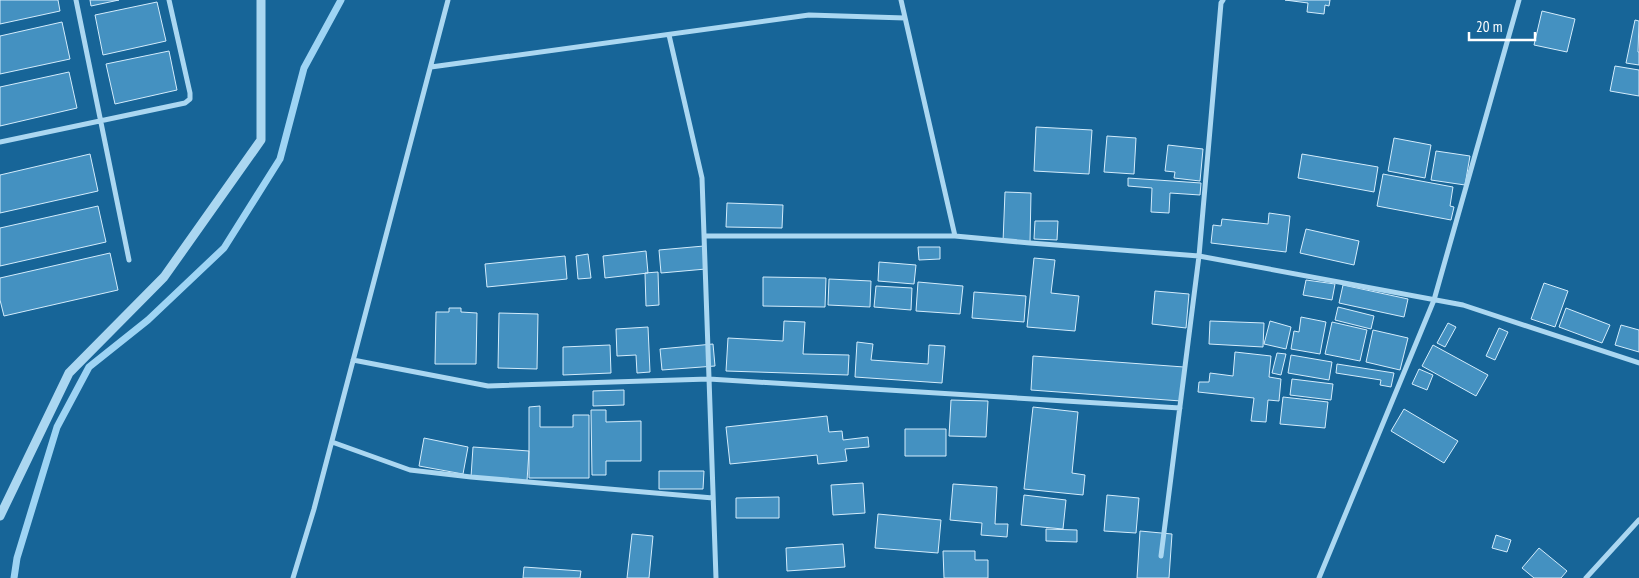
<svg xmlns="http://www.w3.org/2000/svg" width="1639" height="578" font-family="'PT Sans Narrow',sans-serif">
  <rect width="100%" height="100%" fill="#176598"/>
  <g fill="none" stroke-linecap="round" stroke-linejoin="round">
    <!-- stream -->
    <path stroke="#9ed4f4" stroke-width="7" d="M14 578 17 558 57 427 89 367 148 320 224 248 280 159 304 68 341 0"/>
  </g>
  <!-- building -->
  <path fill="#4491c1" stroke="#d3ecfc" d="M0 0H58L60 11 0 24Z
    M90 0H119L91 6Z
    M1285 0H1330L1329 6 1325 5 1324 14 1307 12 1308 3Z
    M157 2 166 41 103 55 95 15Z
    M1542 11 1575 19 1567 52 1534 45Z
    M1635 20 1639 21 1638 52H1639V65L1626 63Z
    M62 22 70 59 0 74V36Z
    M169 51 177 90 115 104 106 64Z
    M1615 66 1639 70V96L1610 91Z
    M69 72 77 108 0 126V87Z
    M1036 127 1092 130 1089 174 1034 171Z
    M1107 136 1136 138 1134 174 1104 172Z
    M1394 138 1431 145 1425 178 1388 171Z
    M1168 145 1203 149 1200 181 1174 178 1175 172 1165 171Z
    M1436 151 1470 156 1465 185 1431 180Z
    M90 154 98 191 0 213V175Z
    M1302 154 1378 167 1374 192 1298 178Z
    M1383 174 1453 187 1450 206 1454 207 1451 220 1377 206Z
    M1128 178 1201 183 1200 195 1170 193 1169 213 1151 212 1152 188 1128 186Z
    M1005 192 1031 193 1030 243 1003 242Z
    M727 203 783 205 782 228 726 227Z
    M98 206 106 242 0 266V228Z
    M1269 213 1290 216 1286 252 1211 243 1213 225 1221 226 1222 219 1268 224Z
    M1035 221H1058L1057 240 1034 239Z
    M1306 229 1359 241 1354 265 1300 253Z
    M704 246 706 269 661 273 659 250Z
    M918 247H940V259L919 260Z
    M646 251 648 273 605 278 603 256Z
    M110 253 118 290 4 316 0 300V278Z
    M588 254 591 278 578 279 576 256Z
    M565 256 567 279 487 287 485 264Z
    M1034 258 1055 260 1051 293 1079 296 1075 331 1027 327Z
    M879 262 916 265 914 284 878 281Z
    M658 272 659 305 646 306 645 273Z
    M763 277 826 278 825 307 763 306Z
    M829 279 871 281 870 307 828 305Z
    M1306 280 1335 284 1332 300 1303 295Z
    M918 282 963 286 960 314 916 311Z
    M1544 283 1568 291 1555 327 1531 319Z
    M1343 285 1408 299 1404 317 1339 303Z
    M876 286 912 288 911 310 874 307Z
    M1155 291 1189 294 1186 328 1152 324Z
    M974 292 1026 296 1024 322 972 318Z
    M1338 307 1374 316 1371 329 1335 320Z
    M449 308H461V312L477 313 476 364H435L436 312H449Z
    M1566 308 1610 325 1602 343 1559 327Z
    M499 313 538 314 537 369 498 368Z
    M1301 317 1326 322 1320 354 1291 349 1294 331 1299 332Z
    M784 321 805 322 803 354 849 355 848 375 726 371 728 338 783 341Z
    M1210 321 1264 323 1263 347 1209 344Z
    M1270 321 1291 327 1286 349 1264 344Z
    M1332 322 1367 330 1360 361 1325 354Z
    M1448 323 1456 327 1445 347 1437 343Z
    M1621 325 1639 330V352L1615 345Z
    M648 327 650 372 637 373 636 355 617 356 616 329Z
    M1499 328 1508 332 1495 360 1486 356Z
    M1373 330 1408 338 1400 370 1366 362Z
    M857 342 873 344 871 360 928 364 929 345 945 346 942 383 855 377Z
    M713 344 715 366 662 370 660 349Z
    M610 345 611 373 563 375V347Z
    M1433 345 1488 375 1476 396 1422 366Z
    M1235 352 1271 356 1269 377 1281 379 1279 401 1268 400 1266 422 1251 421 1254 398 1198 392 1199 382H1209L1210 373 1233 376Z
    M1277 353 1286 354 1281 375 1272 373Z
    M1291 355 1332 362 1329 380 1288 373Z
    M1033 356 1184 367 1181 401 1031 390Z
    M1337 364 1394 373 1391 387 1380 385 1381 380 1336 373Z
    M1419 369 1433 375 1427 390 1412 384Z
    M1292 379 1333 384 1331 400 1290 395Z
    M624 390V405L593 406V391Z
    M1283 397 1328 402 1325 428 1280 424Z
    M951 400 988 401 986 437 949 436Z
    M540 406V427H573V415H589V478H529V407Z
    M1033 407 1078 412 1072 473 1085 475 1083 495 1024 489Z
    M1404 409 1458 441 1444 463 1391 431Z
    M591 410H606V422L641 421V461H606V475H592Z
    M827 416 829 432 842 431 843 440 868 437 869 447 845 449 847 461 818 464 817 455 730 464 726 427Z
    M905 429H946V456H905Z
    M424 438 468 447 463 474 419 466Z
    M473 447 529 451 527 481 471 477Z
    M659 471H704L703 489H659Z
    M863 483 865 513 833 515 831 485Z
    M953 484 997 487 995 524H1008L1007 537 981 535 982 523 950 520Z
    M1024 495 1066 500 1063 529 1021 525Z
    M1107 495 1139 498 1136 533 1104 531Z
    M779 497V518H736V498Z
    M878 514 941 520 938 553 875 548Z
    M1046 529 1077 530V542L1046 541Z
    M1140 531 1172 534 1169 578H1137Z
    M632 534 653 536 649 578H627Z
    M1496 535 1511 540 1507 552 1492 548Z
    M843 544 845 567 787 571 786 548Z
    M1539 548 1567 571 1561 578H1534L1522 568Z
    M943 551H975V560H988V578H944Z
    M524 567 581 571 580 578H523Z"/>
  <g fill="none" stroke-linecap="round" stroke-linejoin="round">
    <!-- minor -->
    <path stroke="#abd7f1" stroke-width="5" d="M76 0 129 260
      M901 0 955 236
      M669 35 702 178 716 578
      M431 67 809 15 905 18
      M0 142 185 103 190 99V93L169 0
      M704 236H955L1030 243 1199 256 1463 305 1639 363
      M353 360 488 386 709 379 1180 408
      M332 442 410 470 471 477 713 498
      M1161 556 1199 256 1221 3 1223 0
      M293 578 314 509 448 0
      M1319 578 1434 300 1519 0
      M1586 578 1639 520"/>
    <!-- tertiary -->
    <path stroke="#abd7f1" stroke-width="9" d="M0 516 69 373 164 277 261 140V0"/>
  </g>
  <!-- scale -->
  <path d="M1469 32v8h66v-8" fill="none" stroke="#ffffff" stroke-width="2.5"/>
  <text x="1476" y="32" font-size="15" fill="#ffffff" stroke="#176598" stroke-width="4" paint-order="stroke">20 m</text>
</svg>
